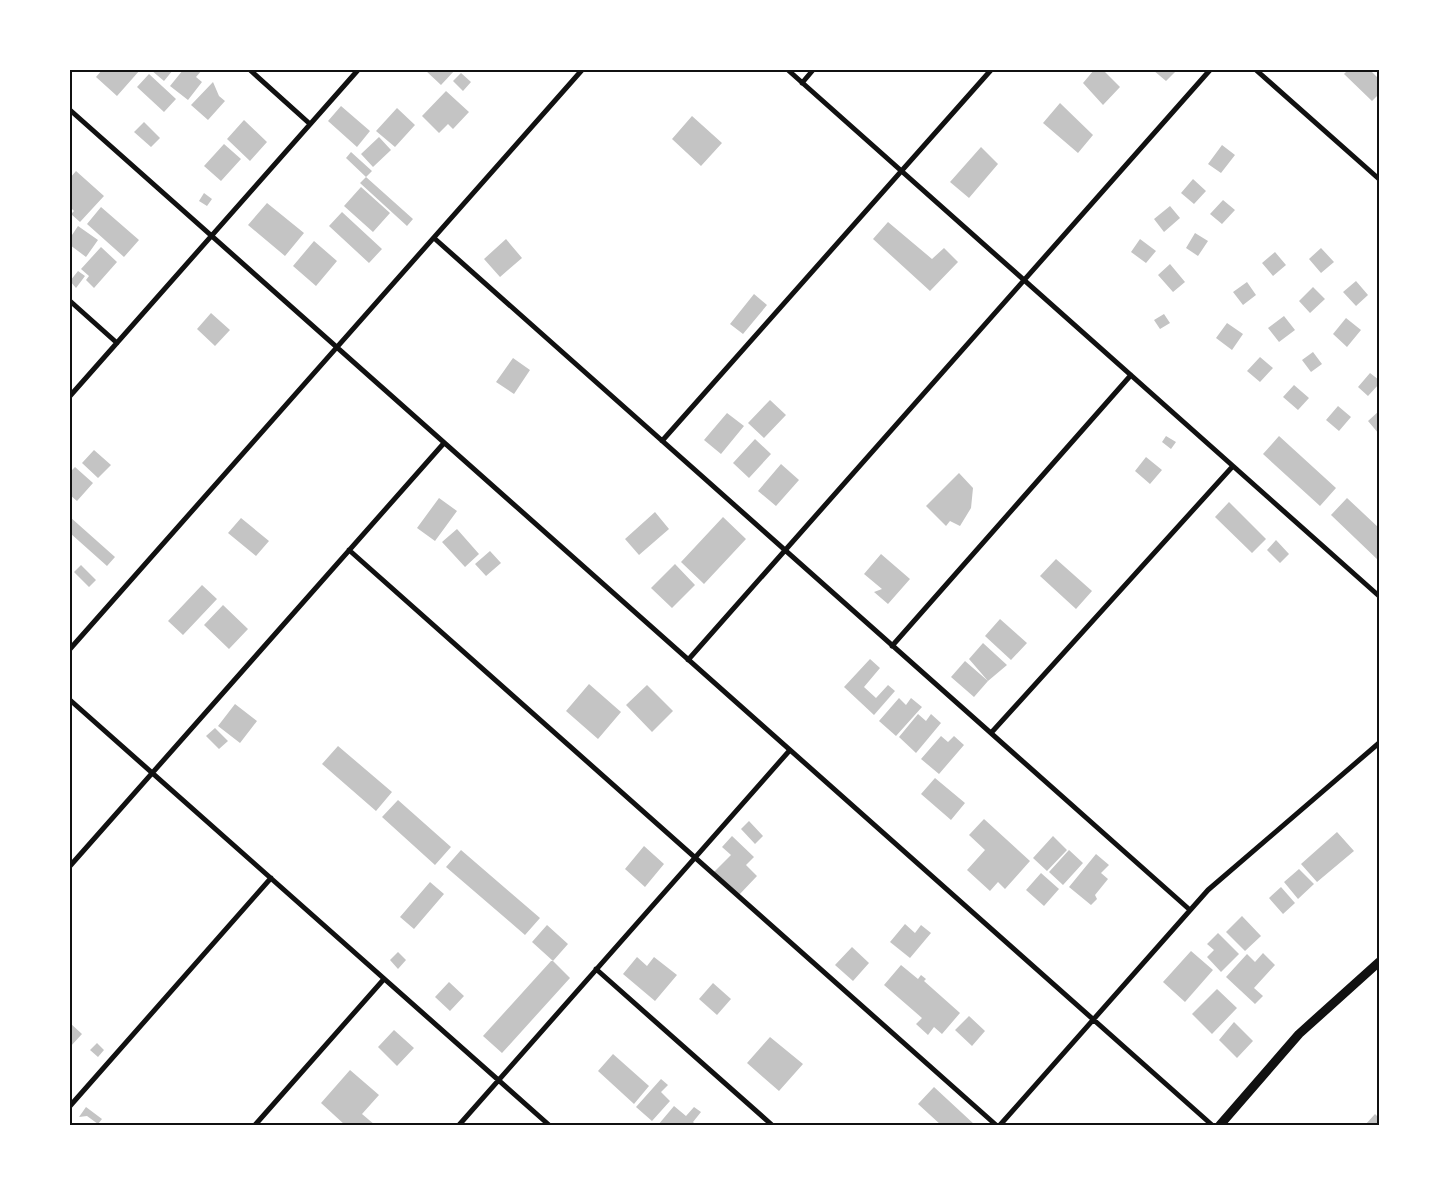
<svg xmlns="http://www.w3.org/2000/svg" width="1449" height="1195" font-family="Signika,sans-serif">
  <rect width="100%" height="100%" fill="#fff"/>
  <!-- building -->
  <path fill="#c4c4c4" d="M102 70H140L117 96 96 77Z
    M151 70H173L164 81Z
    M183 70H202L196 77 202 82 188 100 170 86Z
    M425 70H455L441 85Z
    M1094 70H1103L1120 87 1103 105 1083 83Z
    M1153 70H1177L1166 81Z
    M1348 70H1370L1379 79V94L1372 101 1344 74Z
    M461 73 471 82 463 91 453 81Z
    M149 74 176 99 164 112 137 87Z
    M213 82 219 96 225 101 208 120 191 105Z
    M446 91 469 112 453 129 448 124 439 133 422 116Z
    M1060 103 1093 135 1078 153 1043 123Z
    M341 106 370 131 357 147 328 121Z
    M397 108 415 125 395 147 376 131Z
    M692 116 722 143 701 166 672 139Z
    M244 120 267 142 250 161 227 139Z
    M144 122 160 138 151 147 134 132Z
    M379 137 391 150 373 167 361 154Z
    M224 144 241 159 221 181 204 166Z
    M1222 145 1235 155 1221 173 1208 164Z
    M981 147 998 164 969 198 950 182Z
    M351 152 372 171 366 177 346 158Z
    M76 171 104 196 80 222 71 214 74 211 70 207V178Z
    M366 177 413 219 407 226 360 183Z
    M1193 179 1206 191 1194 204 1181 193Z
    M361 187 390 213 373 232 344 206Z
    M204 193 212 199 207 206 199 201Z
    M1223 200 1235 210 1222 224 1210 214Z
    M267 203 304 233 285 256 248 225Z
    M1170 206 1180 218 1164 232 1154 219Z
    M101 207 139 240 124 257 87 224Z
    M342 212 382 249 369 263 329 226Z
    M888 222 932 259 944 248 958 262 930 291 873 239Z
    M78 226 98 240 86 257 70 245V238Z
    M1195 233 1208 241 1198 256 1186 248Z
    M506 239 522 258 500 277 484 259Z
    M1140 239 1156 251 1146 263 1131 252Z
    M314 241 337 261 316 286 293 266Z
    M101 247 117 262 94 288 86 280 89 276 81 269Z
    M1321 248 1334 262 1321 273 1309 259Z
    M1275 252 1286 265 1273 276 1262 263Z
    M1170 264 1185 282 1173 292 1158 275Z
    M78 271 85 276 76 288 70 281Z
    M1356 281 1368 295 1356 306 1343 292Z
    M1247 282 1256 295 1243 305 1233 292Z
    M1313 287 1325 299 1310 313 1299 301Z
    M754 294 767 305 743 334 730 324Z
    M211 313 230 330 215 346 197 329Z
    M1164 314 1170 323 1160 329 1154 320Z
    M1284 316 1295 330 1279 342 1268 328Z
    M1346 318 1361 330 1347 347 1333 334Z
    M1227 323 1243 334 1232 350 1216 338Z
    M1313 352 1322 364 1311 372 1302 360Z
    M1260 357 1273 368 1260 382 1247 371Z
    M513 358 530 370 514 394 496 382Z
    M1370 373 1379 380V384L1368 396 1358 387Z
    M1294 385 1309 398 1298 410 1283 397Z
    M770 400 786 415 764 438 748 423Z
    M1338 406 1351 417 1339 431 1326 420Z
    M1379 411V434L1368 421Z
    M727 413 744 426 721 454 704 440Z
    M1166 436 1176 442 1171 449 1162 442Z
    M1279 436 1336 488 1320 506 1263 454Z
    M755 439 771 454 749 478 733 463Z
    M94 450 111 465 98 478 82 463Z
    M1146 457 1162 470 1150 484 1135 471Z
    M781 464 799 480 776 506 758 491Z
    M75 467 93 483 77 501 70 495V472Z
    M959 473 973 488 971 508 960 526 950 521 946 526 926 506Z
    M439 498 457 511 435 541 417 528Z
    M1347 498 1379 528V561L1331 515Z
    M1229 502 1266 539 1252 553 1215 517Z
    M655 512 669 529 639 555 625 539Z
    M70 517 115 557 107 566 70 533Z
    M723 517 746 539 704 584 681 562Z
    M241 518 269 541 256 556 228 533Z
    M457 529 479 554 465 567 442 542Z
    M1276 540 1289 554 1280 563 1267 550Z
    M490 551 501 563 486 576 475 564Z
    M881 554 910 579 888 604 874 592 882 589 864 574Z
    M1056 559 1092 591 1076 609 1040 576Z
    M675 564 695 585 672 608 651 588Z
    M81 565 96 580 89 587 74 572Z
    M202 585 217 599 183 635 168 621Z
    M223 605 248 629 229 649 204 625Z
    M1000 619 1027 643 1011 660 985 636Z
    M983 643 1007 665 988 681 974 697 951 677 965 661 988 681 969 659Z
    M870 659 880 668 864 687 876 698 888 685 895 691 874 715 844 687Z
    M589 684 621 712 598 739 566 711Z
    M647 685 673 711 652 732 626 705Z
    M899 698 906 705 911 698 922 707 896 736 879 721Z
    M235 704 257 721 240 743 218 726Z
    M918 714 926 721 931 714 941 723 916 753 899 737Z
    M215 728 228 741 219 749 206 736Z
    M941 736 948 742 954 736 964 745 939 774 921 759Z
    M338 746 392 792 376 811 322 764Z
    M935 778 965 803 951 820 921 794Z
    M398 800 451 847 435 865 382 817Z
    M984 819 1030 861 1005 889 998 882 990 891 967 870 985 850 969 835Z
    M749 821 763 836 755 844 741 829Z
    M1337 832 1354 851 1317 882 1301 864Z
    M732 836 754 857 746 865 757 876 738 896 714 872 731 855 722 847Z
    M1053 836 1067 850 1047 871 1033 858Z
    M644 846 664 864 645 887 625 869Z
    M461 850 540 918 525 935 446 867Z
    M1069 850 1083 863 1063 885 1049 872Z
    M1096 854 1109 865 1101 873 1108 879 1095 895 1097 899 1091 905 1069 887Z
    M1299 869 1314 884 1298 899 1284 882Z
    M1041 873 1059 889 1044 906 1026 890Z
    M430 882 444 894 414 929 400 917Z
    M1281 887 1295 903 1283 914 1269 898Z
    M1242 916 1261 936 1245 951 1226 932Z
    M905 924 915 933 921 925 931 933 910 958 890 942Z
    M547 925 568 944 553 961 570 978 502 1053 483 1036 551 961H553L532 942Z
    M1218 933 1239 954 1221 972 1207 957 1214 950 1207 944Z
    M852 947 869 963 853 981 835 965Z
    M1191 951 1213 970 1185 1002 1163 982Z
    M398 952 406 960 398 969 390 960Z
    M1263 953 1275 965 1254 988 1263 996 1255 1004 1226 977 1247 954 1255 962Z
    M637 957 647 966 654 957 677 975 655 1001 623 974Z
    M901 965 918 979 921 975 926 979 924 981 960 1013 942 1034 934 1027 928 1035 916 1024 922 1018 884 985Z
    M449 982 464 996 450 1011 435 997Z
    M713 983 731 999 717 1015 699 999Z
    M1217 989 1237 1008 1212 1034 1192 1014Z
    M969 1016 985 1031 972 1046 955 1030Z
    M1234 1022 1253 1041 1237 1058 1219 1040Z
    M70 1023 82 1034 70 1047Z
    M394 1030 414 1048 397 1066 378 1047Z
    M770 1037 803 1064 779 1091 747 1063Z
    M97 1043 104 1050 98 1057 90 1050Z
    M613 1054 649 1086 634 1104 598 1071Z
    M350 1070 379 1095 362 1114 375 1125H345L321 1103Z
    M661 1079 668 1085 661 1092 670 1101 652 1121 636 1107Z
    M934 1087 975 1125H941L918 1104Z
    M674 1106 686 1116 694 1107 701 1112 693 1122 696 1125H658Z
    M86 1107 102 1119 98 1124 87 1116 79 1117Z
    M1375 1114 1379 1118V1125H1365Z"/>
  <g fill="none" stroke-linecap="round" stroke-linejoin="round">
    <!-- minor -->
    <path stroke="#111" stroke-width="5" d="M250 70 310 124
      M788 70 1379 596
      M1256 70 1379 179
      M802 83 813 70
      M70 110 1212 1125
      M434 238 1190 910
      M70 301 117 343
      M70 396 358 70
      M662 441 991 70
      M349 550 996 1125
      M892 646 1131 375
      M70 649 582 70
      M688 660 1210 70
      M70 700 549 1125
      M991 733 1233 466
      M70 866 444 443
      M596 969 772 1125
      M70 1106 271 878
      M255 1125 384 979
      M459 1125 790 750
      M1000 1125 1208 890 1379 743"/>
    <!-- tertiary -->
    <path stroke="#111" stroke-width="9" d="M1220 1125 1299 1034 1379 962"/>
  </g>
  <!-- border -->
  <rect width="1449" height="1195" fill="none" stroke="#ffffff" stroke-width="142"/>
  <rect x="71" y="71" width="1307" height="1053" fill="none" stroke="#111" stroke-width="2"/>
</svg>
